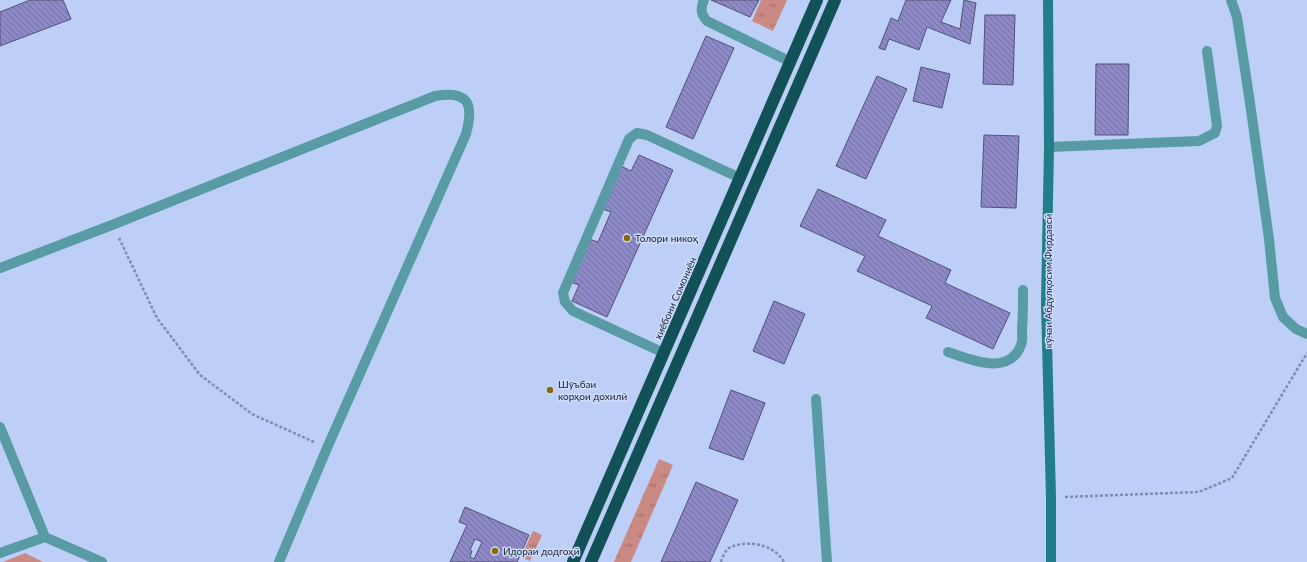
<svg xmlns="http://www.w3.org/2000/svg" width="1307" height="562" font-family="Lato,sans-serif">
  <defs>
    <pattern id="grass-tufts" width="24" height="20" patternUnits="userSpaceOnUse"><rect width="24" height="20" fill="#ca8a83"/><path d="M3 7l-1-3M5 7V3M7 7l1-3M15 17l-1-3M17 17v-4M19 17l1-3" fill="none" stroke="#a3706c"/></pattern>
    <pattern id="building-back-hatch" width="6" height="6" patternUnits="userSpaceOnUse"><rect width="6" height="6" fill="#8d89c8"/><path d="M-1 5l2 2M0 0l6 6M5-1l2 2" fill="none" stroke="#7270a3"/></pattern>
  </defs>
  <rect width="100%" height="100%" fill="#bdcff7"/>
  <!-- grass -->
  <path fill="url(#grass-tufts)" d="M761 0H787L773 31 752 21Z
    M659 459 673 465 631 562H614Z
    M533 531 542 535 530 561 521 557Z"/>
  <!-- park -->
  <path fill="#ca8a83" d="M25 553 43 562H3Z"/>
  <!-- building -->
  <path fill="url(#building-back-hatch)" stroke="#535175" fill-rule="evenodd" d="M30 0H63L71 19 0 46V12Z
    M711 0H759L750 17Z
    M906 0H951L941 22 960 29 964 0 976 3 970 44 927 27 919 50 889 39 885 50 879 48 891 18 898 21Z
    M985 15H1015L1013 85 983 84Z
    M706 36 734 48 693 139 666 127Z
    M1096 64H1129L1128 135H1095Z
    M921 67 950 74 942 108 913 101Z
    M877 76 907 89 866 179 836 166Z
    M984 135 1019 136 1016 208 981 207Z
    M639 155 673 170 607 317 572 301 579 285 570 282 589 239 598 242 611 212 602 209 621 166 631 171Z
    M818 189 886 220 878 236 951 270 945 283 1010 313 993 349 926 318 932 306 857 271 865 256 800 226Z
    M774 301 805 314 784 364 753 351Z
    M731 390 765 403 743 460 709 448Z
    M696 482 738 500 710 562H661Z
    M465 507 529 535 517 562H450L467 525 459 522ZM475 539 482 542 474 559 470 557 472 551 470 550Z"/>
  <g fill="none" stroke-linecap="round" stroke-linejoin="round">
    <!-- path -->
    <path stroke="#7f8dab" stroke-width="2.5" stroke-dasharray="3 2" stroke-linecap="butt" d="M119 238 157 318 200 375 252 414 314 442
      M1065 497 1199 492 1232 478 1307 353
      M721 562C722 558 724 554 726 551 729 547 733 546 737 545 754 541 775 546 784 562"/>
    <!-- lane -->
    <path stroke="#589ba4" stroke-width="10" d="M704 0C700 9 701 14 707 21L791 62
      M1231 0 1237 17 1250 103 1269 239 1275 298 1283 317 1296 329 1307 334
      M1049 147 1199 141 1215 133 1217 126 1207 51
      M0 268 112 225 435 96C469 90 474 104 466 134L327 448 279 562
      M948 352C970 359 1009 377 1021 345 1023 341 1022 335 1022 330 1023 317 1023 303 1023 290
      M664 353 573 311 565 302 563 293 629 139 637 133 647 135 740 178
      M816 399 827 562"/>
    <!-- street -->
    <path stroke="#589ba4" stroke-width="10" d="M0 427 45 537 102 562
      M0 553 45 537"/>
    <!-- secondary -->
    <path stroke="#217d88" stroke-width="10" d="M1048 0 1049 147 1046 303 1051 498V562"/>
    <!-- highway -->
    <path stroke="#125158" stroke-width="12" d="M573 562 817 0
      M591 562 835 0"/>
  </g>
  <!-- markers -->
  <g fill="#896806" stroke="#cddcfd" stroke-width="1.5">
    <circle cx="627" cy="238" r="4"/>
    <circle cx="550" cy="390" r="4"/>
    <circle cx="495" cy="551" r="4"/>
  </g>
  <g text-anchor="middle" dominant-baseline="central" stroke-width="3" stroke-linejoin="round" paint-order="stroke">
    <!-- poi labels -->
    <g font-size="10" fill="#1b2130" stroke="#cddcfd" text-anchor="start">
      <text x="635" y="238">Толори никоҳ</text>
      <text x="558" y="384">Шӯъбаи<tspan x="558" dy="12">корҳои дохилӣ</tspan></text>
      <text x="503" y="551">Идораи додгоҳӣ</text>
    </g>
    <!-- street labels -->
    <g font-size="10" fill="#1b2130" stroke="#cddcfd">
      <text transform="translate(1048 281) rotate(-90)">кӯчаи Абдулқосим Фирдавсӣ</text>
      <text transform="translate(675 298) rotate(-66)">хиёбони Сомониён</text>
    </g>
  </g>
</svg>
